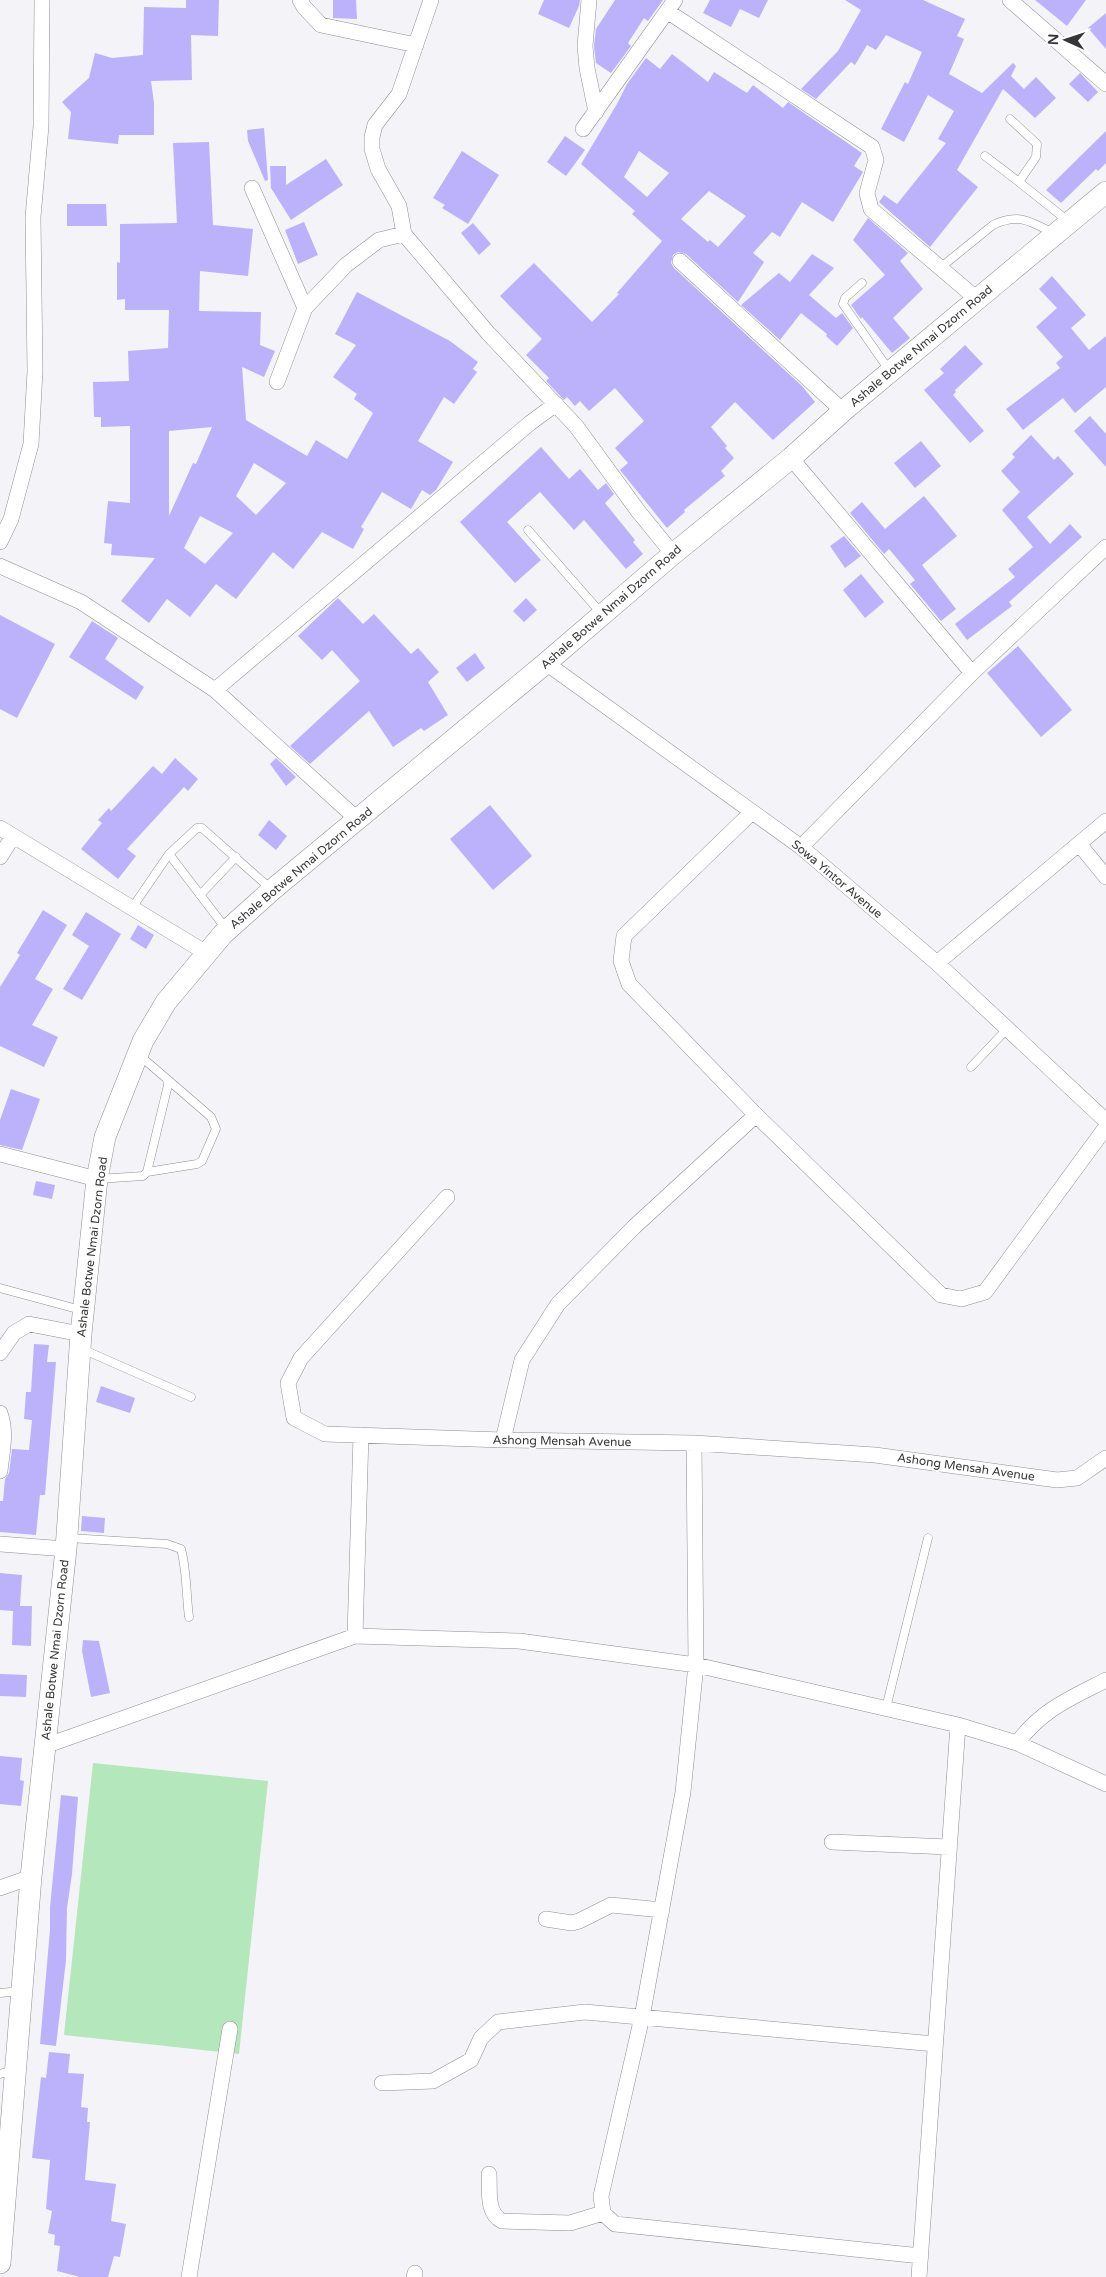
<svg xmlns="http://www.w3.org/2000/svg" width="1106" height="2277" font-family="'Varela Round',sans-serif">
  <rect width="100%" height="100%" fill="#f4f3f7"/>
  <!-- green -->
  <path fill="#b5e7bd" d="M93 1763 268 1781 239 2054 64 2035Z"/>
  <!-- building -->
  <path fill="#bcb2fb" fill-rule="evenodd" d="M186 0H219L218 36 191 35 192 80 151 81 154 103V135H119L118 144 68 139 71 112 62 102 89 78 95 53 112 58 143 55 144 7 186 8Z
    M333 0H356L357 19 333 18Z
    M544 0H580L579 6 569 28 538 14Z
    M615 0H663L648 21 644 18 628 43 631 46 611 73 596 63 594 46 596 29Z
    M710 0H768L759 18 740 9 731 27 703 13Z
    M845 0H923L965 19 957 36 964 39 949 74 982 93 1013 63 1016 66 1011 76 1024 89 1036 77 1056 98 1035 118 1003 89 957 170 978 187 930 247 879 202 884 195 897 204 946 143 938 139 954 111 928 95 904 142 881 129 905 82 908 84 922 52 886 35 876 50 867 45 855 65 851 62 816 99 801 89 838 51 861 10Z
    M1035 0H1086L1067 26Z
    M1106 13V49L1088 28Z
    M672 54 708 82 714 72 747 93 753 85 783 108 788 102 862 153 854 166 863 172 833 222 802 202 780 237 772 232 753 253 764 262 738 302 686 254 678 252 673 255 671 263 674 268 802 386 815 402 773 440 735 402 711 427 727 446 725 448 734 458 721 471 725 476 684 510 685 512 667 528 620 470 628 463 615 448 644 421 615 388 589 411 580 401 575 406 567 397 564 400 546 381 549 378 526 355 542 339 500 296 534 263 592 322 619 294 617 293 662 241 632 214 635 211 581 164 617 104 627 84 646 58 660 69ZM639 151 669 173 647 197 624 177ZM709 191 746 216 718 247 710 240 708 242 681 219Z
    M1080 73 1098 92 1088 102 1069 84Z
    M264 128 268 180 265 181 248 141 247 130Z
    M1106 131V163L1098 171 1096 169 1061 203 1046 190Z
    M565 136 585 150 566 176 547 162Z
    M209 142 213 225 253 229 248 276 200 271 199 311 261 312 260 345 275 351 264 377 242 367 246 420 307 456 316 440 347 459 373 413 354 399 357 394 333 377 356 345 335 334 357 292 450 341 478 362 473 369 477 372 454 404 444 397 418 441 453 462 436 490 430 495 422 490 411 509 382 492 361 527 364 529 353 549 322 532 293 569 273 552 236 599 216 584 190 617 167 599 149 623 121 601 155 558 111 555 112 544 104 543 108 501 130 503V426L101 427V417H94L93 382 129 381 128 351 168 348 169 310H125V299L117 300V262L120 263V224L177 223 173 143ZM212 427 196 464 193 463 169 516V431ZM254 463 286 483 256 515 236 496ZM200 516 233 533 205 564 184 548Z
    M462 151 499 175 468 224 442 208 445 205 433 198Z
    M326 159 343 185 291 220 271 188 270 166H286V185Z
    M67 204H106L107 226H67Z
    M868 218 908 253 900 261 923 289 893 318 910 338 892 353 862 317 861 319 851 305 885 275 853 240Z
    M304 222 318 255 298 264 285 230Z
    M473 223 491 244 479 255 461 233Z
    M812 254 834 268 809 295 836 318 842 313 853 328 837 346 826 336 827 334 801 313 780 340 741 305 779 273 790 282Z
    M1052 276 1086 315 1071 328 1089 350 1106 336V387L1075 413 1063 398 1023 430 1006 409 1060 368 1056 363 1063 357 1036 327 1057 308 1039 289Z
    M965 345 983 364 955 390 956 392 953 395 984 431 970 443 924 390 944 373 940 369Z
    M1090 416 1106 434V467L1074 431Z
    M1031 435 1054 460 1058 456 1074 474 1027 517 1050 544 1070 524 1082 537 1009 602 1012 606 967 640 955 624 1015 577 1008 569 1033 547 1002 510 1020 492 1001 471 1015 457 1012 454Z
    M921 441 941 466 915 488 894 463Z
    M541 447 569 479 580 469 598 490 606 483 614 494 605 503 635 540 633 542 643 554 626 569 584 520 574 530 540 492 507 522 541 560 515 583 460 522Z
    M924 496 957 536 922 565 956 609 941 621 910 584 915 580 889 549 884 554 850 513 862 502 885 529Z
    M844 536 861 556 845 568 830 546Z
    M861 574 884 602 865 618 843 590Z
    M338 598 363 624 374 614 411 654 418 648 439 672 428 682 448 715 424 731 421 728 393 747 369 711 310 764 290 746 360 681 332 650 322 660 298 636Z
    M526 598 537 610 524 622 513 611Z
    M0 615 55 644 17 718 0 709Z
    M92 621 118 638 105 659 144 687 136 700 69 657Z
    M1018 646 1072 710 1041 737 987 673Z
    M475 653 485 668 467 682 456 668Z
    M175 758 198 779 188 791 184 787 127 849 136 856 118 879 81 849 102 823 98 820 109 808 111 811 153 766 162 774Z
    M276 758 296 777 286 786 270 764Z
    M490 805 532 856 493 890 450 839Z
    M269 820 287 836 276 850 258 835Z
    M43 910 67 925 35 979 53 989 32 1025 58 1037 44 1067 0 1046V987L20 955 17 953Z
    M86 912 121 934 82 1000 63 989 89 946 72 935Z
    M138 925 154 935 146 949 130 939Z
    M11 1089 40 1099 22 1150 0 1145V1120Z
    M36 1181 55 1185 52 1199 33 1195Z
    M34 1344 49 1345 47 1362H56L45 1495H40L36 1535 0 1532V1501H3L5 1479 9 1473 12 1449 29 1450 32 1420 24 1419 26 1392H31Z
    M101 1386 135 1398 130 1413 96 1402Z
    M82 1516 105 1518 104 1533 81 1531Z
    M0 1573 22 1575 20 1606H32L31 1646 12 1645 13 1611 0 1610Z
    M83 1640 99 1641 110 1693 91 1697 82 1651Z
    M0 1674 27 1675 26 1697 0 1696Z
    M0 1756 22 1758 20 1780 24 1781 21 1806 0 1804Z
    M61 1795 78 1797 72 1874 67 1908 66 1960 56 2046 40 2044 50 1930V1907Z
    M49 2052 70 2054 68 2073 84 2074 81 2107 88 2108 87 2122H90L85 2180 116 2184 111 2221 126 2224 120 2257 114 2256 108 2277H80L57 2271 60 2246 54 2245 55 2235 48 2233 52 2211 46 2209 50 2160 32 2158 41 2077 46 2078Z"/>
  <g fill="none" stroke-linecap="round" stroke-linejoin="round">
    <defs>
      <path id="lane" d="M1010 119 1037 144 1036 157 1019 182 1068 221
        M985 156 1019 182
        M940 268 993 225C1019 213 1030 221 1053 233
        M862 283 845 298 843 304 889 370
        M528 530 601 613
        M200 895 236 857
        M132 908 169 854
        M227 930 169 854 197 828H202L271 889
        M971 1067 1007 1029
        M147 1172 197 1164 202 1161 216 1129 211 1117 167 1079
        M98 1179 143 1176 147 1172 168 1085 167 1079 139 1055
        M0 1288 81 1310
        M82 1349 191 1397
        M69 1538 167 1544 181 1549C187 1571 186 1594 189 1617
        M886 1708 928 1538
        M0 1993 21 1991
        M0 2074 14 2070"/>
      <path id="street" d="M300 0 304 7 321 25 416 45
        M431 0 399 94 375 125 372 137V149L378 169 399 206 404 234 488 333 576 426 638 511 673 554
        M589 0 585 46 587 68 596 112
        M1010 0 1106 84
        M667 11 872 147 876 160 867 193 871 209 977 299
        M583 129 675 0
        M252 188 305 308
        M680 261 843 411
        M277 382 305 308 346 265 379 240 404 234
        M791 458 972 673
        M0 542 11 519 31 444 35 371 33 217 41 126 42 0
        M0 566 81 602 215 690 358 820
        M546 663 801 847 937 963 1106 1121
        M215 690 530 423 556 404
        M751 813 624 936 621 961 629 984 756 1115 941 1295 961 1299 985 1292 1106 1127
        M0 828 208 954
        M1079 844 1106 877
        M801 847 972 673 1106 547
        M0 857 13 836
        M937 963 1106 821
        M0 1154 97 1179
        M447 1197 301 1358 288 1383 294 1418 325 1434 503 1440 694 1443 875 1455 1057 1480 1077 1478 1106 1458
        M0 1353 14 1333 29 1324 81 1334
        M0 1413C7 1432 2 1451 0 1471
        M503 1440 522 1360 558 1304 634 1227 756 1115
        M694 1443 696 1665 683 1792 642 2017 601 2196 603 2213 615 2224 921 2256
        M0 1544 66 1549
        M355 1636 361 1435
        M1017 1743C1043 1709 1069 1699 1106 1680
        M45 1746 355 1636 519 1641 696 1665 958 1725 1017 1743 1106 1784
        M832 1842 949 1847
        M0 1888 31 1877
        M546 1919 572 1923 579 1921 611 1905 662 1910
        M382 2083 433 2081 471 2060 481 2038 498 2022 585 2012 935 2044
        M489 2174C490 2190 486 2213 502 2221L570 2223 603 2213
        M189 2277 230 2029
        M414 2277 415 2273
        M919 2277 958 1725"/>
      <path id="secondary" d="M0 2263 31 1877 66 1549 81 1334 97 1179 105 1137 143 1041 166 1002 223 934 272 890 546 663 673 554 791 458 843 411 1106 192"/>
    </defs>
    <!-- lane casing -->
    <use href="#lane" stroke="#8f8f92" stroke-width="9"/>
    <!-- street casing -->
    <use href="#street" stroke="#8f8f92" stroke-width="16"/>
    <!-- secondary casing -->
    <use href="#secondary" stroke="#8f8f92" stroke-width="22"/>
    <!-- lane -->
    <use href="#lane" stroke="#fff" stroke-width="8"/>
    <!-- street -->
    <use href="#street" stroke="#fff" stroke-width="15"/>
    <!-- secondary -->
    <use href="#secondary" stroke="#fff" stroke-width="21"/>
  </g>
  <g text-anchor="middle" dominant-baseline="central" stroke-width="4" stroke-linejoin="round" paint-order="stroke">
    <!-- street labels -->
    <g font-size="12" fill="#363638" stroke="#fff">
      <text transform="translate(921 346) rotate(-40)">Ashale Botwe Nmai Dzorn Road</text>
      <text transform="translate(611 607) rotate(-41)">Ashale Botwe Nmai Dzorn Road</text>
      <text transform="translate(301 868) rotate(-40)">Ashale Botwe Nmai Dzorn Road</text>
      <text transform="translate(837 879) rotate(40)">Sowa Yintor Avenue</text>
      <text transform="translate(92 1247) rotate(-83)">Ashale Botwe Nmai Dzorn Road</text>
      <text transform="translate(562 1441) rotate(1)">Ashong Mensah Avenue</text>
      <text transform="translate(966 1467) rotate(8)">Ashong Mensah Avenue</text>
      <text transform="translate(55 1650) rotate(-84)">Ashale Botwe Nmai Dzorn Road</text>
    </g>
  </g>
  <!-- north arrow -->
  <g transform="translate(1066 40) rotate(273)" stroke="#ffffff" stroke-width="4" paint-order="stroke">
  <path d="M0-4L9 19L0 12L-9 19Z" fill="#363638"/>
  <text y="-8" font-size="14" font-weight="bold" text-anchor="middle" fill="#363638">N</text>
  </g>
</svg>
